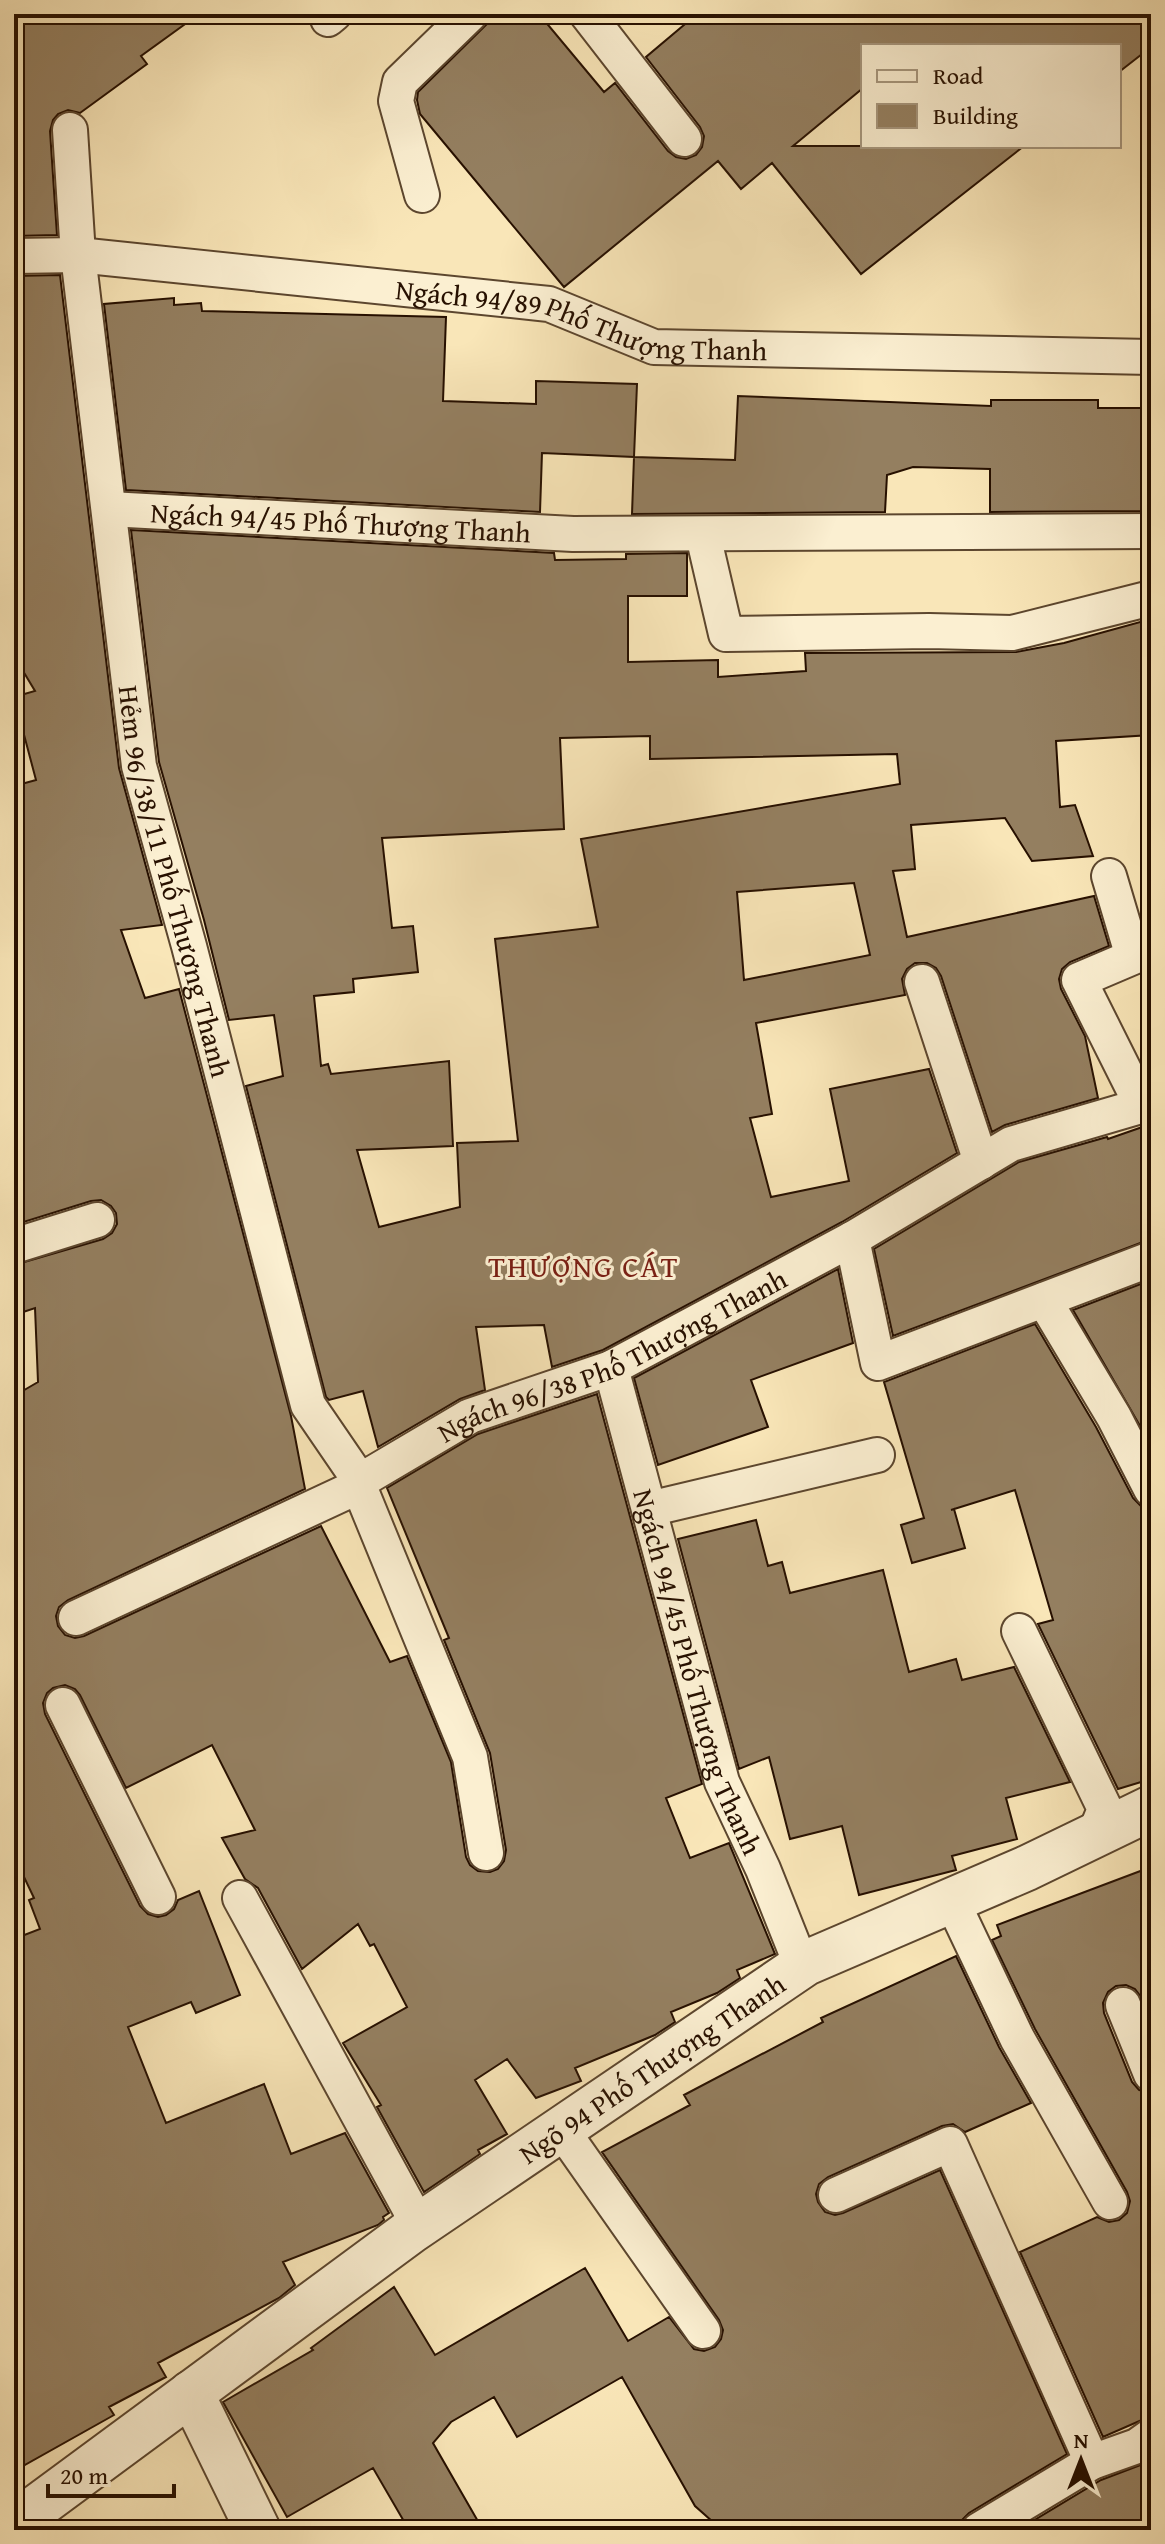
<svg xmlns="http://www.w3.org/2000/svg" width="1165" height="2544" font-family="'Gentium Book Plus',serif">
  <rect width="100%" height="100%" fill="#f9e6b8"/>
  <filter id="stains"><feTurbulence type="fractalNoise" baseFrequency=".0025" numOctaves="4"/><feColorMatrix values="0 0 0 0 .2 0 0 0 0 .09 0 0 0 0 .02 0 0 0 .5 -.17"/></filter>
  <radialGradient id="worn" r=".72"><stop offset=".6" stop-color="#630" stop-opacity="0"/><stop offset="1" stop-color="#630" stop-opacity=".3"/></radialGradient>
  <!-- building -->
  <path fill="#947f60" stroke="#271000" stroke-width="2" fill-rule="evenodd" d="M14 14H199L141 56 147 64 80 113 68 110 58 114 53 120 50 131 57 235 14 236Z
    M497 14H539L604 92 615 83 668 151 676 157 686 159 696 155 702 147 704 136 700 127 646 57 697 14H1151V47L1119 72V46H863V88L793 146H1024L861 274 772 163 741 189 718 161 564 287 420 114 417 100 418 92Z
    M60 275 119 768 162 925 121 930 145 998 179 989 291 1416 305 1489 68 1600 59 1607 56 1616 58 1626 65 1635 75 1638 84 1636 321 1526 390 1662 407 1656 451 1762 466 1857 470 1865 478 1871 490 1872 498 1869 504 1861 506 1850 490 1753 444 1640 449 1638 387 1488 478 1434 597 1394 702 1784 666 1798 690 1858 729 1843 775 1954 737 1970 740 1978 717 1993 671 2012 675 2022 655 2035 575 2068 581 2081 536 2098 507 2059 475 2080 507 2134 478 2150 480 2154 424 2192 377 2107 381 2105 343 2043 407 2007 374 1944 370 1946 358 1924 302 1969 258 1888 245 1879 222 1838 255 1830 212 1745 126 1788 80 1695 75 1689 65 1685 53 1688 47 1693 43 1703 45 1714 140 1906 148 1914 158 1917 166 1915 174 1909 178 1900 199 1891 240 1995 196 2013 191 2002 128 2027 166 2123 264 2084 291 2154 345 2133 389 2213 383 2217 384 2220 378 2225 283 2262 295 2285 279 2298 158 2363 166 2377 109 2407 114 2415 14 2471V1939L40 1929 29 1900 34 1898 14 1856V1396L38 1382 35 1308 14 1315V1265L103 1239 112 1233 117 1224 116 1213 111 1206 101 1200 91 1201 14 1225V786L36 780 14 697 35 691 14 656V276Z
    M174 298V305L201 303 202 311 446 317 443 401 536 404V381L637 384 634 457 735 460 738 396 991 406V400H1098V408H1151V471H1141V511L990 512V469L913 467 887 475 885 512 632 514 634 457 542 453 540 512 126 490 104 304Z
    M131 530 554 553 555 560 626 559V554L687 553V596H628V662L718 660V677L806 671 805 653 1016 652 1064 643 1151 619V735L1056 741 1060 807 1075 805 1093 856 1032 861 1005 818 911 825 915 869 893 871 907 937 1094 896 1109 946 1070 962 1062 969 1059 979 1061 989 1085 1036 1098 1098 1005 1125 992 1132 941 976 936 968 927 963H915L907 969 902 979 905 995 756 1023 772 1114 750 1118 771 1197 849 1181 830 1089 929 1069 957 1153 842 1222 603 1350 552 1367 544 1325 476 1327 485 1390 460 1399 378 1447 363 1391 329 1400 326 1397 246 1086 283 1076 274 1015 229 1020 204 920 159 762ZM650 736V759L897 754 900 784 581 839 598 927 495 939 518 1141 457 1143 460 1207 379 1227 357 1150 453 1146 449 1061 331 1074 328 1064 321 1066 314 996 354 992 353 979 418 972 413 926 392 928 382 838 564 829 560 738ZM854 883 870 955 744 980 737 892Z
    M1151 1124V1239L893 1336 874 1249 1019 1162 1107 1137 1108 1139Z
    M838 1269 853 1343 751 1380 768 1427 658 1465 634 1378Z
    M1151 1280V1445L1073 1310Z
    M1035 1324 1096 1427 1133 1498 1141 1506 1151 1509V1779L1118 1789 1038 1624 1053 1620 1015 1490 951 1510 954 1509 965 1548 912 1563 901 1525 924 1518 884 1382Z
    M756 1520 768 1566 782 1562 790 1593 883 1570 909 1672 956 1659 962 1680 1014 1667 1070 1782 1006 1798 1017 1839 952 1856 956 1870 859 1895 842 1826 790 1839 769 1757 739 1769 678 1539Z
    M1151 1867V2021L1141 1997 1135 1989 1126 1985 1116 1986 1108 1992 1103 2003 1104 2013 1132 2082 1139 2090 1151 2094V2416L1103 2437 1020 2252 1097 2217 1109 2222 1119 2220 1127 2213 1130 2201 1127 2192 1035 2029 992 1940 1001 1936 997 1925Z
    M956 1956 999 2047 1031 2103 965 2132 953 2124 942 2126 828 2177 819 2184 816 2194 818 2202 825 2212 835 2215 843 2213 940 2170 1067 2454 969 2513 962 2520 959 2530H722L695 2506 622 2377 517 2437 494 2397 451 2422 433 2443 483 2530H409L373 2468 287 2517 223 2402 313 2350 311 2348 394 2287 435 2355 585 2268 628 2341 669 2317 694 2349 704 2351 715 2347 721 2339 723 2330 719 2320 602 2152 690 2105 684 2095 823 2022 821 2018Z
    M1151 2461V2530H1018L1101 2480Z"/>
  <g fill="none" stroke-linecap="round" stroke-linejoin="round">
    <defs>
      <g id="minor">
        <path d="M587 14 684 139"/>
        <path d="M328 19 334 14"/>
        <path id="s1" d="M70 130 78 255 139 766 189 946 308 1405 360 1481"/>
        <path d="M422 195 396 101 400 82 470 14"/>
        <path id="s2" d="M14 256 78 255 549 304 654 347 1151 357"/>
        <path id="s3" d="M109 509 573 534 1151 531"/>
        <path d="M703 535 726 634 929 631 1012 633 1151 598"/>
        <path d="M1109 876 1133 957 1079 980 1142 1106"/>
        <path d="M922 982 981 1162"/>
        <path d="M852 1239 878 1363 1151 1259"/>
        <path d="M14 1246 97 1220"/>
        <path d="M1044 1300 1114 1417 1151 1489"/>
        <path id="s4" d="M611 1368 722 1782 763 1869 798 1957 806 1963"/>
        <path d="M359 1486 470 1757 486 1853"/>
        <path d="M649 1509 877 1455"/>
        <path id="s5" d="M76 1618 359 1486 360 1481 470 1416 611 1368 852 1239 1011 1144 1151 1103"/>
        <path d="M1019 1631 1105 1809 1094 1836"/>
        <path d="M63 1705 158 1897"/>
        <path d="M240 1898 411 2211V2231"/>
        <path d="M951 1899 1017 2038 1110 2202"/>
        <path d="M1123 2005 1151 2074"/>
        <path d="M561 2129 703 2331"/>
        <path d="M836 2195 950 2144 1092 2462"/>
        <path d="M979 2530 1092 2462 1137 2446 1151 2436"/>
      </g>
      <g id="tertiary">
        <path d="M191 2393 258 2530"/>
        <path id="s6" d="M14 2524 411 2231 806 1963 1027 1868 1151 1808"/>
      </g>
    </defs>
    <!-- minor casing -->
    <use href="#minor" stroke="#5c462e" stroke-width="38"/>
    <!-- tertiary casing -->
    <use href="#tertiary" stroke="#5c462e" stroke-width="48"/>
    <!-- minor -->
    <use href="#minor" stroke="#fbefd1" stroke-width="34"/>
    <!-- tertiary -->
    <use href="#tertiary" stroke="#fbefd1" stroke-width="44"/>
  </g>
  <g text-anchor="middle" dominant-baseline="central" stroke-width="6" stroke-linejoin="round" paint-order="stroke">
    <!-- street labels -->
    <g font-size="28" fill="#271000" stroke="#fbefd1">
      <text stroke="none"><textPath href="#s2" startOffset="574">Ngách 94/89 Phố Thượng Thanh</textPath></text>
      <text stroke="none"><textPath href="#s3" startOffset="232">Ngách 94/45 Phố Thượng Thanh</textPath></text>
      <text stroke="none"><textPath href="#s1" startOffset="760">Hẻm 96/38/11 Phố Thượng Thanh</textPath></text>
      <text stroke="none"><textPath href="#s5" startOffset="600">Ngách 96/38 Phố Thượng Thanh</textPath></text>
      <text stroke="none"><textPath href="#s4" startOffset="316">Ngách 94/45 Phố Thượng Thanh</textPath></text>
      <text stroke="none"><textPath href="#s6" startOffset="784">Ngõ 94 Phố Thượng Thanh</textPath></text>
    </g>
    <!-- neighbourhood labels -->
    <g font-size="30" letter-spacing="2" fill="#7a1f14" stroke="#fbefd1">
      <text x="584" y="1266">THƯỢNG CÁT</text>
    </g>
  </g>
  <!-- margin -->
  <rect width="1165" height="2544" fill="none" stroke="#f9e6b8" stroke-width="48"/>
  <rect x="16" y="16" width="1133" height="2512" fill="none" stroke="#271000" stroke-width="4"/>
  <rect x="24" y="24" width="1117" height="2496" fill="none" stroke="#271000" stroke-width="2"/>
  <!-- legend -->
  <rect x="861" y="44" width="260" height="104" fill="#fbefd1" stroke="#a6967d" stroke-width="2"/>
  <rect x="877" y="70" width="40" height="12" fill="#fbefd1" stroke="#a6967d" stroke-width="2"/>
  <text x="933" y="84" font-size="24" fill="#271000">Road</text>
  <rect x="877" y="104" width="40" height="24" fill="#947f60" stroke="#a6967d" stroke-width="2"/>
  <text x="933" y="124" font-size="24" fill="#271000">Building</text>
  <!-- north arrow -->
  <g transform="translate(1081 2460)" stroke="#fbefd1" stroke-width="6" paint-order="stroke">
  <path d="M0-6L14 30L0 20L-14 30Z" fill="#271000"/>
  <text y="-12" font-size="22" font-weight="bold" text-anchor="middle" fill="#271000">N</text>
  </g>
  <!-- scale -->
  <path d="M48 2484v12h126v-12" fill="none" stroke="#271000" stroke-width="4"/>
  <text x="60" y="2484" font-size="24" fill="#271000" stroke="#fbefd1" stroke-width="6" paint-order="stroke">20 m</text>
  <rect width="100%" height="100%" filter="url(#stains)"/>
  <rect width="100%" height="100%" fill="url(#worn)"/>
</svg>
